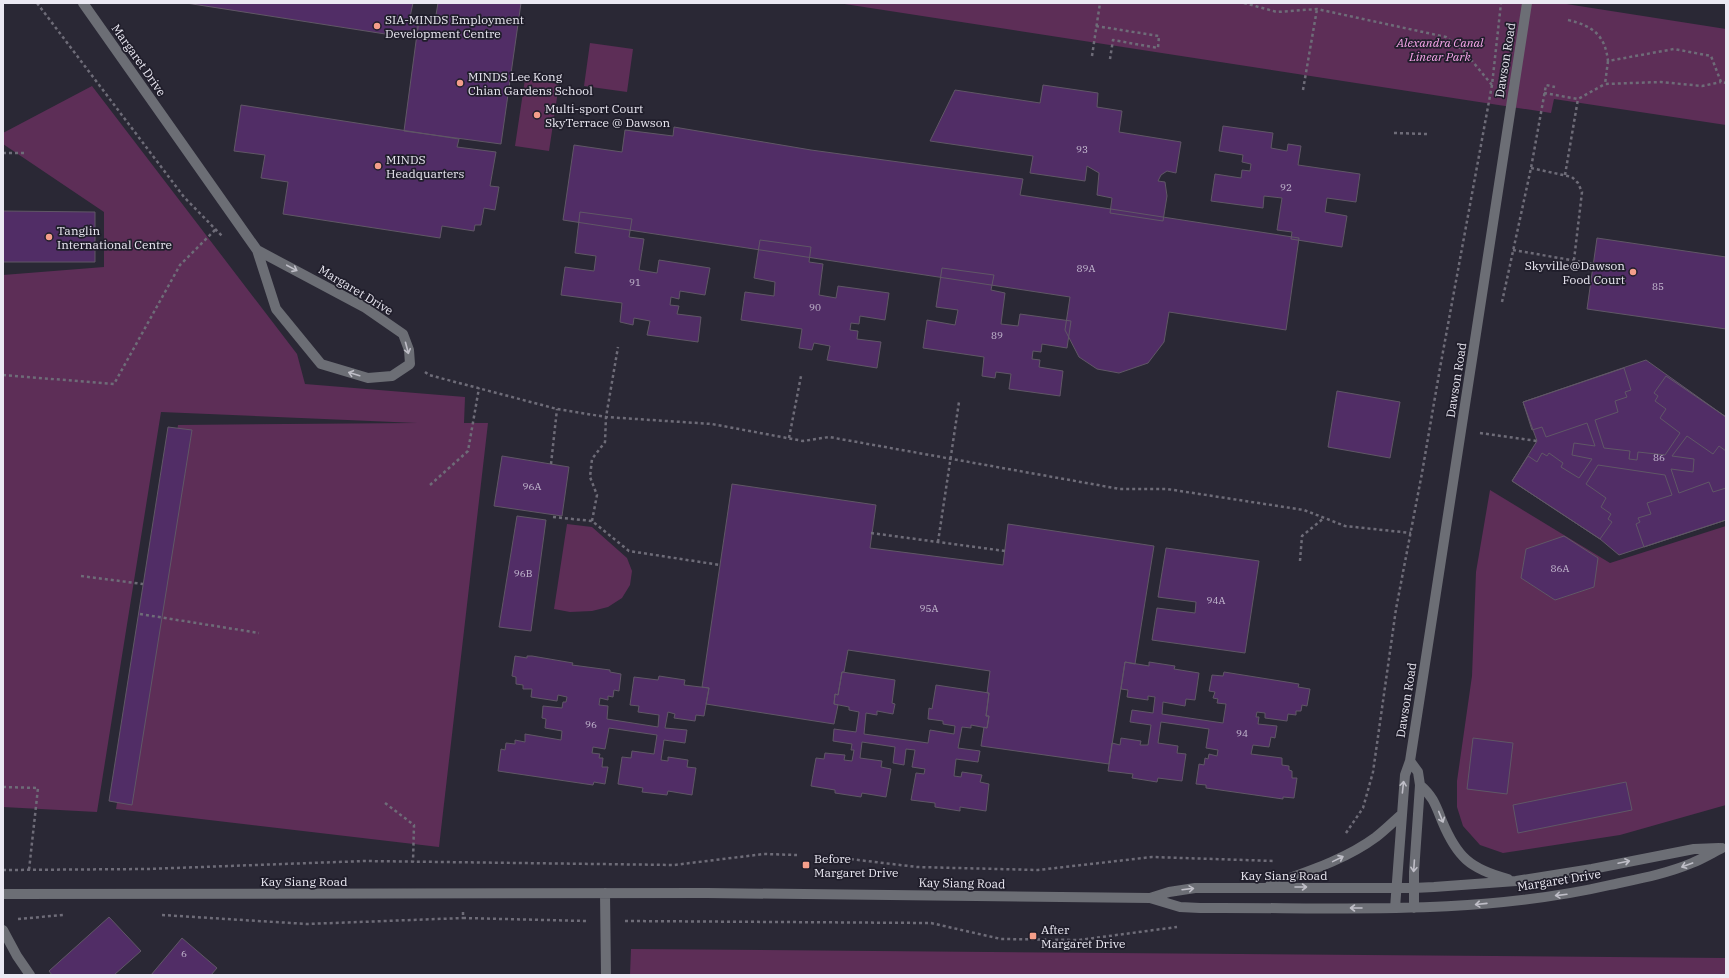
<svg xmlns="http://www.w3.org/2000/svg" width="1729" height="978" font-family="'IBM Plex Serif',serif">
  <rect width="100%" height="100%" fill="#2a2835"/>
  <!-- green -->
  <path fill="#5d2e57" d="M838 3H1560L1726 29V125L1554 99 1551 113Z
    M590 43 633 49 627 92 584 86Z
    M525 79 559 84 549 151 515 146Z
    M92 86 297 354 305 384 465 397 464 423H488L439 847 116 809 178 425 417 423 161 412 97 812 3 807V275L104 267V212L3 144V133Z
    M1490 490 1610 563 1726 526V805L1620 835 1503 853 1480 845 1463 826 1457 807V781L1472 676 1476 572Z
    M567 524 592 527 627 558 632 571 630 585 622 598 608 607 592 611 570 612 554 609Z
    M631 949 1726 958V975H630Z"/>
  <!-- building -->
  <path fill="#512d66" stroke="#605766" d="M186 3H413L410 17 419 19 417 35 412 34 411 38Z
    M438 3H521L501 144 404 131 419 19 435 21Z
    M1043 85 1098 93 1097 107 1122 111 1119 132 1181 142 1176 173 1167 171 1161 175 1158 181 1165 182 1167 196 1163 221 1110 213 1112 198 1097 195 1099 173 1087 166 1085 181 1030 173 1033 156 930 141 955 90 1040 103Z
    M241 105 459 139 457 147 496 152 490 186 499 187 495 210 484 208 481 225H475L474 231 442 226 440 238 283 214 288 182 261 178 265 155 234 151Z
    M1223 126 1273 133 1271 148 1287 151 1288 144 1301 146 1298 165 1360 174 1356 202 1327 198 1325 212 1347 216 1342 247 1291 239 1292 232 1277 230 1282 198 1264 196 1263 208 1211 201 1215 174 1241 178 1242 170 1250 171 1251 164 1242 162 1243 155 1219 151Z
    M674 127 811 150 1023 179 1020 195 1299 238 1286 330 1169 312 1164 342 1148 363 1119 373 1097 369 1079 357 1065 330 1070 297 563 220 574 145 622 152 625 130 673 136Z
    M3 211 95 212V262H3Z
    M580 212 632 219 629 237 644 239 639 270 657 273 659 260 710 268 705 295 680 291 679 299 671 297 670 305 679 306 677 314 701 317 698 342 647 335 650 321 634 318 633 325 620 322 622 303 561 295 565 267 594 271 596 256 575 253Z
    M1597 238 1726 257V329L1587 309Z
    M760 240 811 247 809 262 823 264 819 295 836 298 838 286 889 293 885 320 860 316 859 324 851 323 850 330 858 331 857 339 881 342 877 368 827 360 830 346 814 343 812 350 799 348 802 329 741 320 745 292 774 296 775 282 754 278Z
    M942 268 994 275 991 290 1005 293 1001 324 1018 326 1020 314 1071 321 1067 348 1042 344 1041 352 1033 351 1032 359 1040 360 1039 367 1063 371 1060 396 1009 389 1011 374 996 372 995 378 982 376 984 357 923 348 927 320 955 325 958 310 936 307Z
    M1646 360 1726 417V520L1619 555 1600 539 1512 481 1537 441 1523 402Z
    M1624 368 1631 390 1625 392 1627 397 1615 401 1618 412 1595 420 1604 448 1630 451 1629 459 1637 460 1638 452 1665 455 1680 433 1660 418 1666 409 1655 401 1658 396 1654 393 1666 376 1726 417V451L1719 446 1713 454 1687 436 1672 456 1694 459 1693 472 1671 469 1679 493 1709 482 1713 492 1726 488V520L1644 547 1636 524 1640 522 1638 518 1651 514 1647 503 1672 495 1665 475 1598 465 1586 484 1606 498 1601 507 1611 514 1608 519 1612 522 1600 539 1512 481 1528 456 1537 462 1542 453 1547 456 1549 453 1563 463 1561 467 1579 478 1592 459 1572 455 1574 443 1595 446 1587 423 1546 437 1542 427 1532 430 1523 402Z
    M1337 391 1400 402 1390 458 1328 447Z
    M168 427 192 430 132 805 109 801Z
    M502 456 569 467 562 516 494 506Z
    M732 484 876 505 870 548 1003 565 1008 524 1154 546 1135 664 1125 662 1109 764 981 746 984 727 987 728 989 716H986L989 693H987L990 671 848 650 844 672H842L838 695 835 694 834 704 838 705 834 724 706 704 709 688 702 687Z
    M517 516 546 520 531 631 499 627Z
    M1564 536 1598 558 1594 587 1555 600 1521 578 1526 549Z
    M1166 548 1259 561 1245 653 1152 640 1157 608 1195 613 1196 602 1158 597Z
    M515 656 527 658V656H532L573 663 572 665 610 670V672L621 674 619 691 614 690 613 697 608 696V700L600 698 599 705 608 706 607 719 658 727 659 715 638 712 639 706 630 705 634 677 658 680 659 676 685 680 684 685 709 688 704 716 696 715 695 721 674 718 675 714 668 712 665 728 687 730 685 743 664 740 661 760 668 761V757L688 760 687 767 696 768 692 795 668 791 667 795 642 792 643 788 618 784 622 757 631 758 632 751 654 754 657 735 609 728 605 749 593 747 592 753 600 754 599 758H603L602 767H608L605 784 594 782 593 785 498 771 501 749 505 750 506 743 515 744V740L525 742V734L561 740 562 731 545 728 546 719 542 718 543 706 562 708 563 702H566L567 697 558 695 557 701 531 697 532 689H523V685L516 684V677L512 676Z
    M1125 662 1149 666V662L1175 666 1174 669 1199 673 1195 700 1186 699 1185 706 1163 702 1162 714 1223 723 1226 704 1217 703 1218 699 1213 698 1215 692 1209 691 1212 675 1223 676 1224 672 1299 684 1298 687 1310 689 1307 706 1302 705 1301 711H1296V715L1288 714 1287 721 1265 718V713L1257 712 1256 717H1259L1258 724 1277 726 1275 738 1271 737 1269 747 1253 745 1251 754 1282 758V765L1289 766V770L1292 771V778H1297L1294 798 1283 797V799L1206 788V785L1196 784 1199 764 1204 765 1205 758 1208 759 1209 754 1217 756 1218 750 1206 748 1209 729 1161 722 1158 743 1178 746 1177 753 1186 754 1182 781 1158 778 1157 782 1132 778 1133 774 1108 771 1112 743 1120 745 1121 738 1141 741 1140 745H1148L1151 725 1130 722 1132 710 1153 713 1155 697 1148 696V700L1127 697 1128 690 1121 689Z
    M842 672 895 680 892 703 895 704 893 714 877 711V715L866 713 864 734 928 743 930 730 954 734 955 726 943 724V721L928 719 929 708 932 709 936 685 989 693 986 716H989L987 728 971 725V728L962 727 958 748 980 751 978 762 956 759 954 776 961 777 962 772 982 775 980 782 989 784 986 811 960 807V811L935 807V803L911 800 916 773 924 774 925 769 912 767 915 750 906 749 904 765 893 763 895 747 862 742 860 758 882 761 881 767 891 769 886 797 862 793 861 797 835 793V790L811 786 816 758 824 759 825 753 845 755 844 760 852 761 854 750H851L852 744 833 741 834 729 856 732 859 712 849 710V707L834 704 835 694 838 695Z
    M1473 738 1513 743 1507 794 1467 789Z
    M1626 782 1632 810 1518 833 1513 805Z
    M109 917 141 951 114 975H52L49 971Z
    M182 938 217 968 211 975H151Z"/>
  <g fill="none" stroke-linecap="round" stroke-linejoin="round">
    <!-- path -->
    <path stroke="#6e6c78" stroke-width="2.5" stroke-dasharray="3 3" stroke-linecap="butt" d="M37 3 184 197 222 236
      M1244 3 1277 12 1317 9 1446 37 1463 50 1492 85
      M1568 20C1593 26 1605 35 1608 61L1674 49 1711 56 1721 82 1726 83
      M1096 26 1159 36 1158 48 1113 40 1110 59
      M1092 56 1100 3
      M1608 61 1605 84 1661 82 1702 86 1721 82
      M1303 90 1317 9
      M1544 93 1578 99 1605 84
      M1394 133 1427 134
      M3 153H26
      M1531 168 1572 177 1578 183 1582 192 1574 260
      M1565 175 1578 99
      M1513 250 1594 264
      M1502 302 1531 168 1546 85 1555 87
      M425 372 429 375 557 409 606 417 712 424 803 441 829 437 1120 489H1167L1304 510 1345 526 1411 533
      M3 375 114 384 180 265 215 230
      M1480 433 1537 441
      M789 438 801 376
      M551 464 557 409
      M430 485 468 451 479 388
      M553 517 592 521 629 551 720 565
      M592 521 597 495 590 477 592 459 605 442 606 417 618 347
      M871 533 1005 551
      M938 542 959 402
      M1300 561 1302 536 1324 518
      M81 576 143 584
      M140 614 259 633
      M3 787 38 788 29 870
      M385 803 414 825 413 862
      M1346 833 1363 808 1373 772 1396 609 1422 473 1440 368 1492 85 1501 3
      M833 857 917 867 1038 870 1152 857 1275 861
      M3 870 147 869 365 861 674 865 764 854 797 855
      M463 912V918L586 921
      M162 915 307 924 463 918
      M18 919 63 915
      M625 921 931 923 1001 939 1079 940 1177 927"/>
    <!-- minor -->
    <path stroke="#6c6e75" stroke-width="10" d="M83 3 257 250 276 309 321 364 368 378 392 376 410 364 409 350 403 334 364 307 257 250
      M1410 761 1418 772 1420 785 1414 872V908
      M1420 785C1433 796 1436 806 1442 821 1457 857 1470 869 1508 879
      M1270 885C1306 872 1345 860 1376 837 1385 830 1393 822 1402 814
      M605 893 606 975
      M3 894 707 893 1150 898 1180 907 1200 908C1337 907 1476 916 1610 885 1638 879 1666 874 1692 863 1702 859 1712 853 1722 848
      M1150 898 1169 892 1195 888H1413L1434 887 1516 881 1592 869 1694 849 1719 848
      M1395 908 1405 775 1410 761 1527 3
      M3 930 17 956 30 975"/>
  </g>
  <!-- one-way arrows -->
  <defs><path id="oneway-shaft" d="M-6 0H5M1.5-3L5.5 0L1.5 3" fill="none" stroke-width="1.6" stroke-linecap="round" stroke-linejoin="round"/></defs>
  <g stroke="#bfbec7">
    <use href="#oneway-shaft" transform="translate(292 268) rotate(28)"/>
    <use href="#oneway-shaft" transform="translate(407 348) rotate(75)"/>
    <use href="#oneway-shaft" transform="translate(354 374) rotate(-163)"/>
    <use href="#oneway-shaft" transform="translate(1403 787) rotate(-84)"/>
    <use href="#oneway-shaft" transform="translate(1441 817) rotate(68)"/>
    <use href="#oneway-shaft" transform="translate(1338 859) rotate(-26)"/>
    <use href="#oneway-shaft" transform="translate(1624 862) rotate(-12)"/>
    <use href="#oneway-shaft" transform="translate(1687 865) rotate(160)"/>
    <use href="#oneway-shaft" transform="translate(1414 866) rotate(94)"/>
    <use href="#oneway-shaft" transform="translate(1301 887)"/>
    <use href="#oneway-shaft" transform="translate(1188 889) rotate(-7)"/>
    <use href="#oneway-shaft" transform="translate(1561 895) rotate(173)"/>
    <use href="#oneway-shaft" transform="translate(1481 904) rotate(174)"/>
    <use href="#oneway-shaft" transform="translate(1356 908) rotate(180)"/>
  </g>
  <!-- markers -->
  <g fill="#f49e8a" stroke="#201e2b" stroke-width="1.5">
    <circle cx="377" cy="26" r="4"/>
    <circle cx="460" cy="83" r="4"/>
    <circle cx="537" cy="115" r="4"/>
    <circle cx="378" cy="166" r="4"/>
    <circle cx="49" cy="237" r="4"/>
    <circle cx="1633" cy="272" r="4"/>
    <rect x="802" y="861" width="8" height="8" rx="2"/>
    <rect x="1029" y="932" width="8" height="8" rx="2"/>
  </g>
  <g text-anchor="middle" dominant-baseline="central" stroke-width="3.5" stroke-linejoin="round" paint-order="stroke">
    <!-- number labels -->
    <g font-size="10" fill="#c4bad0">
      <text x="1082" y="149">93</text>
      <text x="1286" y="187">92</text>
      <text x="1086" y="268">89A</text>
      <text x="635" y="282">91</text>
      <text x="1658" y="286">85</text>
      <text x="815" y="307">90</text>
      <text x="997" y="335">89</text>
      <text x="1659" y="457">86</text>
      <text x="532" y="486">96A</text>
      <text x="1560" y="568">86A</text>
      <text x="523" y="573">96B</text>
      <text x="1216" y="600">94A</text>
      <text x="929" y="608">95A</text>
      <text x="591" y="724">96</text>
      <text x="1242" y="733">94</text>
      <text x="184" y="953">6</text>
    </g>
    <!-- poi labels -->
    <g font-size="12" fill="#ebe9f3" stroke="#201e2b" text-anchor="start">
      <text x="385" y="19">SIA-MINDS Employment<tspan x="385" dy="14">Development Centre</tspan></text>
      <text x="468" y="76">MINDS Lee Kong<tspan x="468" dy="14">Chian Gardens School</tspan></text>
      <text x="545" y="108">Multi-sport Court<tspan x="545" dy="14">SkyTerrace @ Dawson</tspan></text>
      <text x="386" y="159">MINDS<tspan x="386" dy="14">Headquarters</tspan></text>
      <text x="57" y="230">Tanglin<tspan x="57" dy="14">International Centre</tspan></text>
      <text x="1625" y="265" text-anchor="end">Skyville@Dawson<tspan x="1625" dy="14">Food Court</tspan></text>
      <text x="814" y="858">Before<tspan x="814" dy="14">Margaret Drive</tspan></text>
      <text x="1041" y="929">After<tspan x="1041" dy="14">Margaret Drive</tspan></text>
    </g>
    <!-- park labels -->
    <g font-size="12" font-style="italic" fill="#f8a6eb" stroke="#201e2b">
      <text x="1440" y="42">Alexandra Canal<tspan x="1440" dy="14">Linear Park</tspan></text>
    </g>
    <!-- street labels -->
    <g font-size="12" fill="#ebe9f3" stroke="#201e2b">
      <text transform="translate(139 60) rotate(55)">Margaret Drive</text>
      <text transform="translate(1505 60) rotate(-81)">Dawson Road</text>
      <text transform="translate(356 290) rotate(31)">Margaret Drive</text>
      <text transform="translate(1456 380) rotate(-81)">Dawson Road</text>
      <text transform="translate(1406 700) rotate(-81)">Dawson Road</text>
      <text x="1284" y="875">Kay Siang Road</text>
      <text transform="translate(1559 880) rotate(-9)">Margaret Drive</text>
      <text x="304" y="881">Kay Siang Road</text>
      <text transform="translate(962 883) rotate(1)">Kay Siang Road</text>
    </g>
  </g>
  <!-- border -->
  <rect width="1729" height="978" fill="none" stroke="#ebe9f3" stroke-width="8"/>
</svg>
